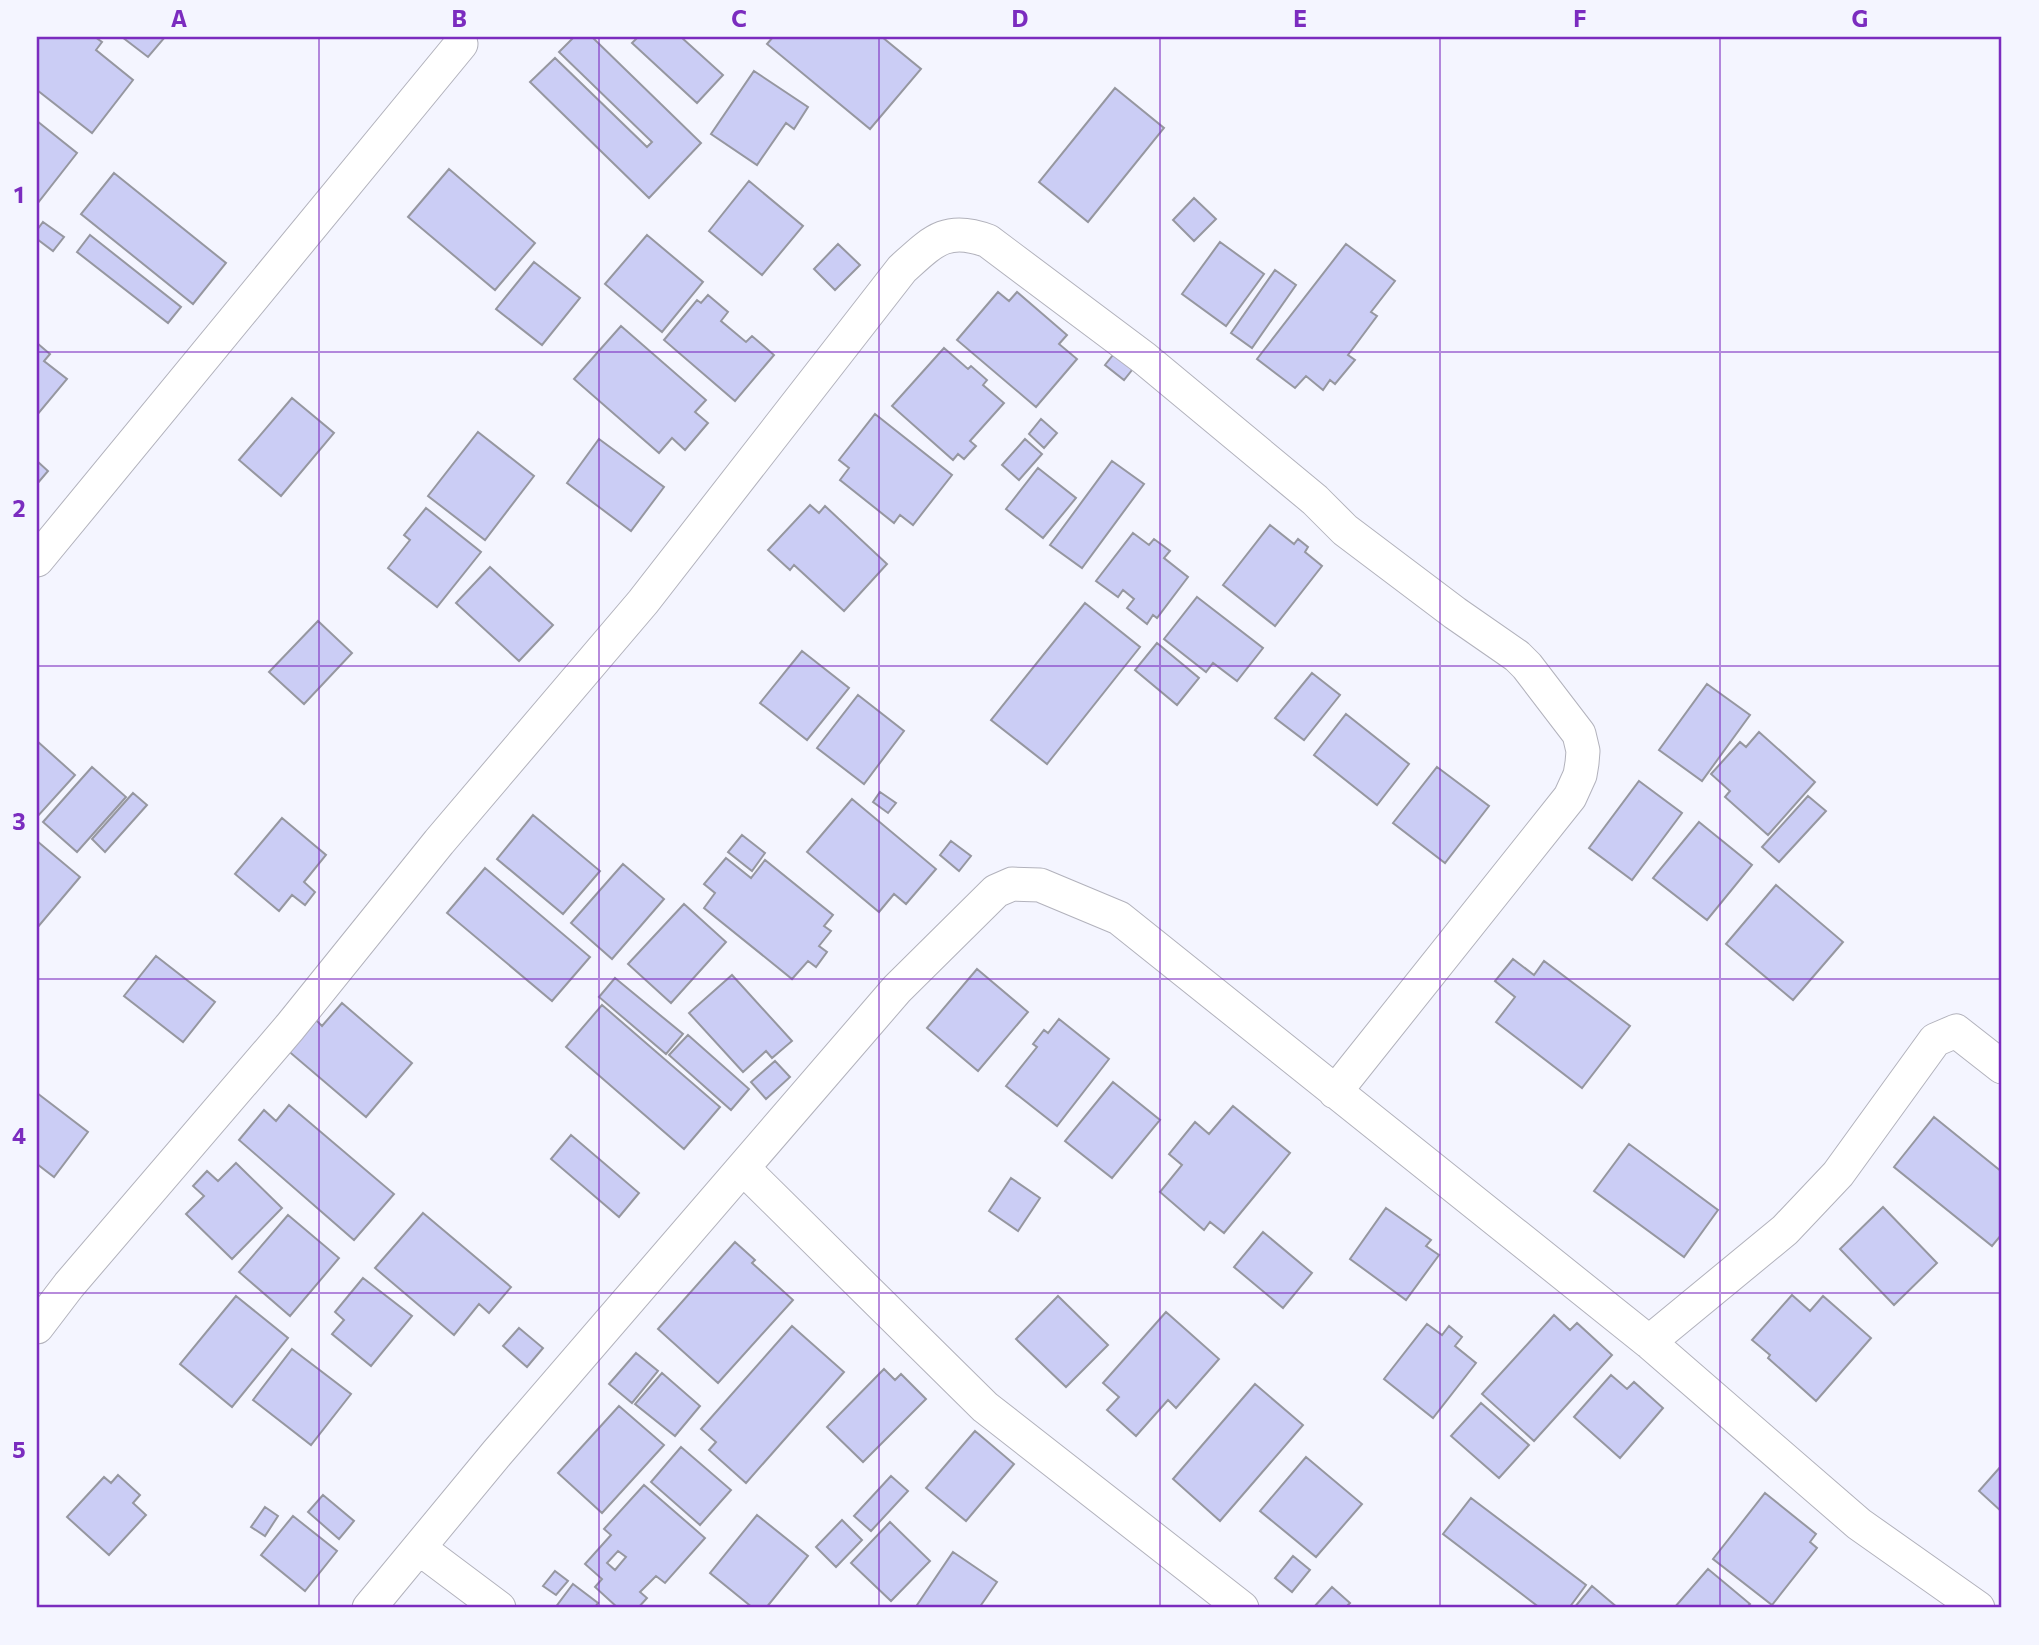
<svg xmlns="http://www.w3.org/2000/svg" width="2039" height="1645" font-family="Commissioner,sans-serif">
  <rect width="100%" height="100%" fill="#f4f5ff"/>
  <!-- building -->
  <path fill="#cbcdf5" stroke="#9697a0" stroke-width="2" fill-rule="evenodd" d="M39 37H95L102 42 96 50 133 80 92 133 37 90V39Z
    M122 37H165L148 57Z
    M574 37H592L701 143 649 198 530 82 555 58 647 147 652 142 559 52Z
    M638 37H681L723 75 697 103 632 43Z
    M773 37H882L921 69 870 129 767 44Z
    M754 71 808 107 794 129 786 123 757 165 711 134Z
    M1115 88 1164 128 1088 222 1039 182Z
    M37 121 77 153 37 204Z
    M449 169 535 243 495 290 408 217Z
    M114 173 226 263 193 304 81 214Z
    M749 181 803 226 762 275 709 231Z
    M1194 198 1216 219 1194 241 1173 220Z
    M43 222 64 237 53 251 37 239V230Z
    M90 235 181 307 168 323 77 252Z
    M647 235 703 282 662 332 605 284Z
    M1220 242 1264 274 1226 326 1182 294Z
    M838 244 860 265 835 290 814 269Z
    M1346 244 1395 281 1371 312 1377 316 1348 355 1355 360 1335 384 1330 380 1323 390 1306 376 1295 388 1257 359Z
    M534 262 580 298 542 345 496 309Z
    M1275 270 1296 285 1252 348 1231 333Z
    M998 292 1009 301 1017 292 1067 335 1059 344 1077 359 1036 407 957 340Z
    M708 295 728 312 721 321 746 342 752 336 774 355 735 401 664 340 697 300 701 303Z
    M621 326 706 400 695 412 708 423 685 450 672 438 659 453 574 379Z
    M37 343 50 354 44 361 67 379 37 415Z
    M944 348 968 369 971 366 987 380 983 385 1004 403 970 441 976 446 964 459 958 454 953 460 892 406Z
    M1117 350 1136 365 1124 380 1105 365Z
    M292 398 334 433 281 496 239 460Z
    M875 414 952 475 913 525 900 515 894 523 840 480 849 468 839 460Z
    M1041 419 1057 433 1044 448 1029 434Z
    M478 432 534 476 485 540 428 496Z
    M599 439 664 487 631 531 567 483Z
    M1025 439 1042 454 1019 480 1002 465Z
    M37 461 48 471 37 484Z
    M1112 461 1144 484 1082 568 1050 545Z
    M1038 468 1076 498 1043 538 1006 509Z
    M810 505 819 513 825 506 887 564 844 611 794 565 790 570 768 550Z
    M426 508 481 552 437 607 388 568 410 540 404 535Z
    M1270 525 1294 544 1298 539 1308 547 1305 552 1322 566 1275 626 1223 585Z
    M1133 533 1149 545 1154 539 1170 551 1164 558 1188 577 1157 618 1153 615 1147 624 1127 608 1134 599 1123 590 1118 597 1096 581Z
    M490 567 553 625 519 661 456 603Z
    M1197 597 1263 648 1237 681 1213 663 1206 672 1164 639Z
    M1085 603 1140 647 1047 764 991 720Z
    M318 621 352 653 304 704 269 672Z
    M1157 643 1199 678 1177 705 1135 670Z
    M802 651 849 688 807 740 760 703Z
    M1312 673 1340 695 1304 740 1275 718Z
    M1707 684 1750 715 1702 781 1659 750Z
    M858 695 904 731 864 784 817 748Z
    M1346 714 1409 764 1377 805 1314 755Z
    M1759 732 1815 782 1768 835 1725 797 1730 791 1711 774 1740 742 1746 747Z
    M37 741 75 775 37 817Z
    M92 767 126 797 77 852 43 822Z
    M1437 767 1489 806 1445 863 1393 823Z
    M1639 781 1682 813 1632 880 1589 848Z
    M880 792 896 803 888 813 873 802Z
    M133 793 147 805 105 852 92 839Z
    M1808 796 1826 811 1779 862 1762 847Z
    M852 799 936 869 906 904 894 894 879 912 807 852Z
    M533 815 600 871 563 914 497 859Z
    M282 818 326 855 304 882 315 892 305 905 292 895 279 911 235 874Z
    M1699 822 1752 865 1707 920 1653 878Z
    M742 835 765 853 752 871 728 852Z
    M37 841 80 877 37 928Z
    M951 841 971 856 959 871 940 855Z
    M726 858 751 878 765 860 833 915 824 926 831 931 819 946 827 952 816 967 808 961 792 979 704 908 715 893 704 884Z
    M623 864 664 899 612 959 571 923Z
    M485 868 590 957 552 1001 447 913Z
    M1776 885 1843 942 1793 1000 1726 944Z
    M684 904 726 942 671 1003 628 964Z
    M156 956 215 1002 183 1042 124 996Z
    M1513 959 1534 975 1544 961 1630 1026 1582 1088 1496 1022 1515 997 1495 981Z
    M977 969 1028 1012 978 1071 927 1028Z
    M732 975 792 1041 772 1058 766 1051 743 1072 689 1013Z
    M615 978 683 1034 666 1054 599 997Z
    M342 1003 412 1063 366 1117 286 1049 313 1017 322 1026Z
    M602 1005 720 1107 684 1149 566 1047Z
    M1059 1019 1109 1059 1057 1126 1006 1086 1037 1047 1033 1044 1044 1030 1048 1033Z
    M688 1035 749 1089 731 1110 669 1055Z
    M775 1061 790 1077 766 1099 751 1082Z
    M1113 1082 1160 1120 1112 1178 1065 1141Z
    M37 1093 88 1132 54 1177 37 1164Z
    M289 1105 394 1194 354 1240 239 1140 264 1110 276 1121Z
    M1233 1106 1290 1153 1224 1233 1210 1222 1204 1230 1160 1192 1182 1165 1169 1154 1195 1122 1209 1134Z
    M1934 1117 2002 1172V1234L1992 1246 1894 1167Z
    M571 1135 639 1193 619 1217 551 1159Z
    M1629 1144 1718 1210 1684 1257 1594 1191Z
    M236 1163 282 1208 232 1259 186 1214 204 1196 193 1186 207 1171 218 1181Z
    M1011 1178 1040 1198 1018 1231 989 1211Z
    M1883 1207 1937 1263 1894 1305 1840 1249Z
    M1386 1208 1431 1240 1426 1246 1439 1255 1406 1300 1350 1259Z
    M423 1213 511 1287 489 1313 479 1304 454 1335 375 1268Z
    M288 1215 339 1258 290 1316 239 1272Z
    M1263 1232 1312 1273 1283 1308 1234 1267Z
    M735 1242 755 1260 752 1263 793 1300 718 1383 658 1329Z
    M363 1278 412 1316 371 1366 332 1334 344 1320 335 1312Z
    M1792 1295 1810 1311 1823 1296 1871 1338 1816 1401 1768 1358 1770 1355 1752 1340Z
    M236 1296 288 1338 232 1407 180 1364Z
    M1058 1296 1108 1345 1066 1387 1016 1339Z
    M1166 1312 1219 1359 1176 1408 1168 1400 1136 1436 1107 1410 1119 1397 1103 1383Z
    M1554 1315 1570 1330 1577 1323 1612 1355 1534 1441 1482 1394Z
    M1427 1324 1442 1335 1449 1326 1462 1337 1455 1346 1476 1363 1433 1418 1384 1379Z
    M792 1326 844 1372 746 1483 709 1450 716 1442 701 1429Z
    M519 1328 543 1348 527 1367 503 1346Z
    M292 1349 351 1394 311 1445 253 1400Z
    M636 1353 658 1371 632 1403 609 1384Z
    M884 1369 895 1380 901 1374 926 1399 863 1462 827 1427Z
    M662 1373 700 1406 675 1436 635 1404Z
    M1611 1375 1627 1389 1634 1382 1663 1408 1620 1458 1574 1417Z
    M1255 1384 1303 1425 1220 1521 1173 1479Z
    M1481 1403 1529 1445 1499 1478 1451 1436Z
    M619 1406 664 1445 602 1513 558 1473Z
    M975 1431 1014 1464 966 1521 926 1488Z
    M681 1447 731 1490 700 1525 651 1482Z
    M1306 1457 1362 1504 1316 1557 1260 1511Z
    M2002 1465V1512L1979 1491Z
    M118 1475 140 1495 133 1503 146 1515 109 1555 67 1517 104 1477 111 1483Z
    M891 1476 908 1491 871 1531 854 1516Z
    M644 1485 705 1538 665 1583 656 1576 640 1592 647 1598 638 1608H618L595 1587 602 1579 585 1564 611 1535 604 1529ZM618 1551 626 1557 615 1570 607 1563Z
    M1765 1493 1816 1534 1810 1542 1817 1548 1772 1605 1713 1559Z
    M323 1495 354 1521 339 1539 308 1512Z
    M1471 1498 1586 1585 1569 1608H1540L1443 1534Z
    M265 1507 278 1516 265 1536 251 1527Z
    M757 1515 808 1556 766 1608H753L710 1573Z
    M293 1516 337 1551 305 1591 261 1555Z
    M842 1520 862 1540 836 1567 816 1547Z
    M890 1522 930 1561 891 1601 851 1563Z
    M953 1552 997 1582 979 1608H915Z
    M1293 1556 1310 1570 1292 1592 1275 1578Z
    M1708 1569 1750 1604 1746 1608H1674Z
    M555 1571 568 1581 556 1595 543 1586Z
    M573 1584 598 1603 594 1608H555Z
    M1592 1586 1618 1608H1574Z
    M1332 1587 1350 1603 1345 1608H1316L1314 1607Z"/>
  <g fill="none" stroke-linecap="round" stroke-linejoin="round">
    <defs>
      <path id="minor" d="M37 560 461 44
        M743 1168 985 1407 1242 1608
        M37 1327 69 1285 290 1027 439 842 643 602 902 269C932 242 946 225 988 241L1144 358 1315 500 1345 530 1455 613 1517 656 1527 666 1579 734 1583 751 1582 763 1580 775 1570 797 1335 1092
        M1649 1342 1785 1230 1838 1174 1935 1040 1956 1031 2002 1067
        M419 1548 499 1608
        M369 1608 497 1453 897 989 996 891 1012 884 1040 885 1119 918 1649 1342 1859 1524 1978 1608"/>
    </defs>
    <!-- minor casing -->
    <use href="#minor" stroke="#b2b2bc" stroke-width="35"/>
    <!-- minor -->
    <use href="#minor" stroke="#fff" stroke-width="33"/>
  </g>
  <!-- grid -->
  <path fill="none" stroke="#7b2cbf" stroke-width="2" stroke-opacity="0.55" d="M319 37V1608M599 37V1608M879 37V1608M1160 37V1608M1440 37V1608M1720 37V1608M37 352H2002M37 666H2002M37 979H2002M37 1293H2002"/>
  <!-- border -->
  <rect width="2039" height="1645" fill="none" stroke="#f4f5ff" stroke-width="77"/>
  <rect x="38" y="38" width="1962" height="1568" fill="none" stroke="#7b2cbf" stroke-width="2.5"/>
  <g font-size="23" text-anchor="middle" font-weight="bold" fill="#7b2cbf">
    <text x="179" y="27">A</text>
    <text x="459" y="27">B</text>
    <text x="739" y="27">C</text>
    <text x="1020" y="27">D</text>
    <text x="1300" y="27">E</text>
    <text x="1580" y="27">F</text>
    <text x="1860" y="27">G</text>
    <text x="19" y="203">1</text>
    <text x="19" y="517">2</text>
    <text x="19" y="830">3</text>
    <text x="19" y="1144">4</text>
    <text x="19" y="1458">5</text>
  </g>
</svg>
